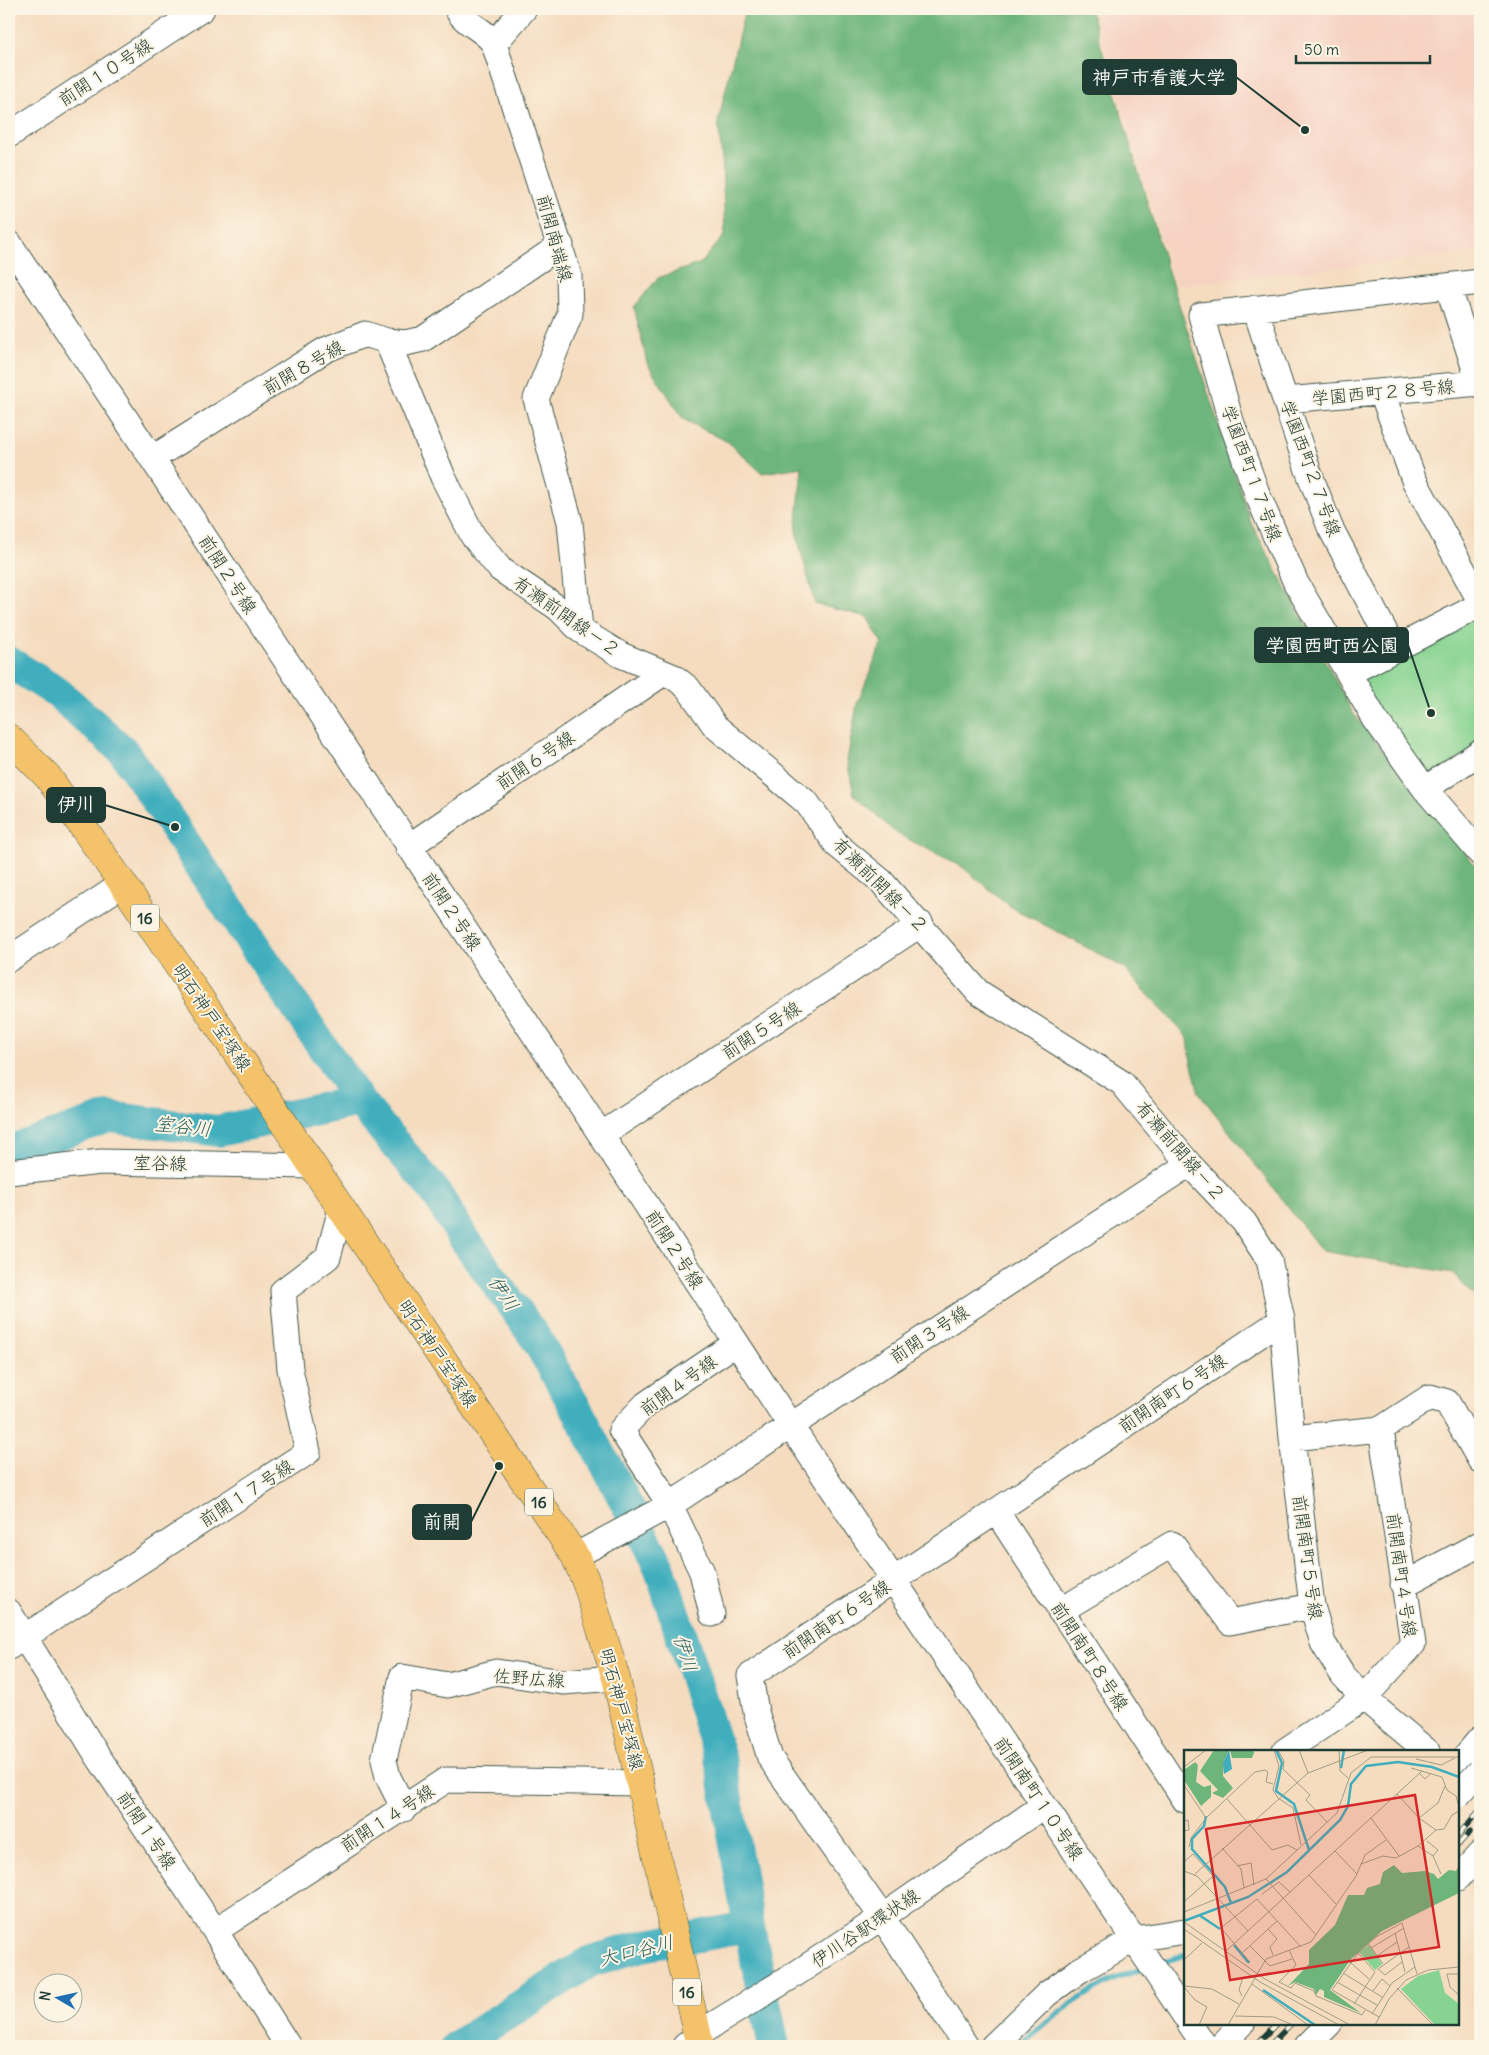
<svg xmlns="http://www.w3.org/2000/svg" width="1489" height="2055" font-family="Delius,'Klee One',sans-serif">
  <rect width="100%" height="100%" fill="#fcf5e5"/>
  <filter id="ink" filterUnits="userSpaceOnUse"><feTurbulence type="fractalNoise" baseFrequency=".02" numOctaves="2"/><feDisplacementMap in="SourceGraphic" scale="10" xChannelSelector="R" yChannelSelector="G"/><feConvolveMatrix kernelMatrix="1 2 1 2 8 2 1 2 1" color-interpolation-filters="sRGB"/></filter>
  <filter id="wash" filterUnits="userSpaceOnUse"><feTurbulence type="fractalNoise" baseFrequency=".0096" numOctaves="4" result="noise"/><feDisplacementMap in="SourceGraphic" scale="20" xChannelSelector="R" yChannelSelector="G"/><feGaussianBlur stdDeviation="1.12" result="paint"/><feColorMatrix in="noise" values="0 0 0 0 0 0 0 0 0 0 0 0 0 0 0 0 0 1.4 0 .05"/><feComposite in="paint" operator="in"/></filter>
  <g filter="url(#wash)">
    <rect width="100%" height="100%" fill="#f5dcbf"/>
    <!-- built -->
    <path fill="#f6d2c3" d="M1092 9H1480V252L1176 285Z"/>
    <!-- green -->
    <path fill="#87d391" stroke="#538862" d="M1480 611V743L1435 776 1421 773 1362 683 1364 670Z"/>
    <!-- forest -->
    <path fill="#6db57b" stroke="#467958" d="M745 9H1090L1166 265 1251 523 1353 713 1480 871V1303L1453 1273 1322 1251 1199 1093 1190 1057 1188 1038 1123 967 1011 907 961 866 896 833 854 795 847 761 857 704 882 643 867 617 815 604 796 532 802 467 762 473 728 442 683 419 647 363 634 307 658 278 701 263 725 235 722 158 718 122Z"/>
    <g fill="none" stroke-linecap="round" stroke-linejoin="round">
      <!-- stream -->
      <path stroke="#40aebd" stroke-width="5.5" d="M1159 1963 1185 1955
        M1017 2046C1056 2014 1096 1982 1145 1968"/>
      <!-- river -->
      <path stroke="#40aebd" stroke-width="32" d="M9 662 58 693 123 751 359 1101 434 1190 461 1234 537 1340 581 1417 659 1566 720 1758 749 1927 774 2046
        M9 1151 109 1117 218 1131 359 1101
        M457 2046 591 1961 642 1946 749 1927"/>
    </g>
  </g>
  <g filter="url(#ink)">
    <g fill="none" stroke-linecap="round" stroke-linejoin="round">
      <defs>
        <path id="minor" d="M457 9C465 25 485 29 494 44L569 275 570 314 536 399 570 522 580 630
          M494 44 524 9
          M9 135 202 9
          M9 243 601 1135 790 1425 1185 2016
          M1480 282 1201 315 1231 421 1258 496 1296 583 1375 719 1425 789 1480 853
          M1448 286 1480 385
          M1255 308 1308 470 1330 527 1394 649
          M387 341 443 477 473 536 500 569 558 608 580 630 621 655 674 677 688 688 715 726 807 803 837 845 881 881 978 992 1122 1083 1189 1164 1244 1222 1269 1260 1282 1320 1292 1438 1312 1606 1323 1643 1343 1675 1364 1698 1427 1751
          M1382 393 1414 480 1480 601
          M1286 400 1480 383
          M153 458 325 350 365 334 387 341 405 343 423 339 561 245
          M1349 673 1480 605
          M1425 789 1480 752
          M408 847 662 674
          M9 959 123 884
          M601 1135 921 924
          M9 1172 101 1162 312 1166
          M1292 1438 1381 1429 1430 1397 1447 1402 1480 1460
          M996 1511 1185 1800
          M575 1556 670 1505 1189 1164
          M1403 1585 1480 1544
          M1060 1611 1172 1544 1230 1622 1312 1606
          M9 1612 97 1755 215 1931 288 2046
          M712 1614 702 1572 670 1505 621 1430 646 1404 736 1343
          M9 1647 308 1452 290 1369 283 1291 328 1257 341 1209
          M1285 1751 1364 1698 1413 1644 1381 1429
          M1458 1765 1480 1739
          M404 1809 388 1777 384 1760 402 1677 448 1685 496 1672 563 1682 616 1678
          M1458 1878 1480 1854
          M215 1931 446 1780 641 1783
          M1190 2024 1205 2046
          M685 2046 711 2026 794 1975 882 1917 1043 1806
          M966 2046 882 1917 770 1758 756 1712 750 1676 1282 1320
          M993 2046 1047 1994 1080 1970 1135 1939 1185 1931
          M1221 2046 1242 2024
          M1307 2046 1329 2024"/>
        <path id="major" d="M9 738 48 777 123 884 575 1556 587 1584 616 1678 700 2046"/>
      </defs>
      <!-- minor casing -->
      <use href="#minor" stroke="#3f5549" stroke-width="27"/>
      <!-- major casing -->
      <use href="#major" stroke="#3f5549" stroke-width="29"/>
      <!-- minor -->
      <use href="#minor" stroke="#fff" stroke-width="25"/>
      <!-- major -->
      <use href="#major" stroke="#f3c26a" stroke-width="28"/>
      <defs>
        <path id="rail" d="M1458 1835 1480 1810
          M1458 1845 1470 1832
          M1255 2046 1276 2024
          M1269 2046 1291 2024"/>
      </defs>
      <!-- rail casing -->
      <use href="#rail" stroke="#1f3d34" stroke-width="5.5"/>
      <!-- rail -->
      <use href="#rail" stroke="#fcf5e5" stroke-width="4" stroke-dasharray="11" stroke-linecap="butt"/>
      <defs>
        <path id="minor-bridge" d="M1458 1795 1480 1771"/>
      </defs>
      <!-- minor-bridge casing -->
      <use href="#minor-bridge" stroke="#3f5549" stroke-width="27" stroke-linecap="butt"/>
      <!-- minor-bridge -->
      <use href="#minor-bridge" stroke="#fff" stroke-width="25"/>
    </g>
  </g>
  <g text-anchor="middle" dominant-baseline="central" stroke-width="4" stroke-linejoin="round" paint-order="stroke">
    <!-- shield labels -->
    <g fill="#fcf5e5" stroke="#617469" stroke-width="1">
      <rect x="131" y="904.5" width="28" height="27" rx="4"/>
      <rect x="525" y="1488.5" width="28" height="27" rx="4"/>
      <rect x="673" y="1978.5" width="28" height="27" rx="4"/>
    </g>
    <g font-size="16" font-weight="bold" fill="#1f3d34">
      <text x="145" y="918">16</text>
      <text x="539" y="1502">16</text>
      <text x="687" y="1992">16</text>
    </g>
    <!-- street labels -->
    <g font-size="18" fill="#1f3d34" stroke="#fcf5e5">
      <text transform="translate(105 72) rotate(-33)">前開１０号線</text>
      <text transform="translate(555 238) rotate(75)">前開南端線</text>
      <text transform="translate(303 367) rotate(-30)">前開８号線</text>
      <text transform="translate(1383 392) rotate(-5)">学園西町２８号線</text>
      <text transform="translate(1311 468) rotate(70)">学園西町２７号線</text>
      <text transform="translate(1252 473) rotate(70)">学園西町１７号線</text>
      <text transform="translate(228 574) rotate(57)">前開２号線</text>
      <text transform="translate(567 616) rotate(35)">有瀬前開線－２</text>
      <text transform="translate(535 760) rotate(-34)">前開６号線</text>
      <text transform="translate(881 885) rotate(45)">有瀬前開線－２</text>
      <text transform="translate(452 911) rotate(56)">前開２号線</text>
      <text transform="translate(212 1017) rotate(56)">明石神戸宝塚線</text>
      <text transform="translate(761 1030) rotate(-33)">前開５号線</text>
      <text transform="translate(1181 1151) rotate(49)">有瀬前開線－２</text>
      <text transform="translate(160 1163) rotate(1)">室谷線</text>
      <text transform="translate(675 1249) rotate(57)">前開２号線</text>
      <text transform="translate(929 1334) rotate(-33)">前開３号線</text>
      <text transform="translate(438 1353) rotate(56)">明石神戸宝塚線</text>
      <text transform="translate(678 1385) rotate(-36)">前開４号線</text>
      <text transform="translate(1172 1393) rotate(-34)">前開南町６号線</text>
      <text transform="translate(246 1493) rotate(-33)">前開１７号線</text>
      <text transform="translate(1308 1557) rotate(82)">前開南町５号線</text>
      <text transform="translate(1402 1575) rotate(82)">前開南町４号線</text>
      <text transform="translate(836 1619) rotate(-34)">前開南町６号線</text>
      <text transform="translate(1090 1656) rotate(57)">前開南町８号線</text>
      <text transform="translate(529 1678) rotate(4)">佐野広線</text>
      <text transform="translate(622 1709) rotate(75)">明石神戸宝塚線</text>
      <text transform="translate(1039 1798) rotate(56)">前開南町１０号線</text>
      <text transform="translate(387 1818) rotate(-33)">前開１４号線</text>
      <text transform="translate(147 1830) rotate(56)">前開１号線</text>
      <text transform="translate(865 1928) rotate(-34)">伊川谷駅環状線</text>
    </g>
    <!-- water labels -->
    <g font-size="19" font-style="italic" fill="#295f5d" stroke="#fcf5e5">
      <text transform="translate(183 1126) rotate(6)">室谷川</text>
      <text transform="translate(504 1293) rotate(56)">伊川</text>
      <text transform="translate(686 1653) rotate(72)">伊川</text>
      <text transform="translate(636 1950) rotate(-14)">大口谷川</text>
    </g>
  </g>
  <!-- overview -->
  <g transform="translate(1184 1750)">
    <rect width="275" height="275" fill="#f5dcbf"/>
    <path d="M185 195 198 214 191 220 175 202ZM255 220 261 243 275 254V275H251L217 239 234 226Z" fill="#87d391"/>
    <path d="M30 0H45L40 11 39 26 49 38 39 48 28 43 34 40 16 21ZM46 0H69L70 3 68 8H48ZM11 12 14 15 12 32 20 37 27 35V47L17 56 0 30V20ZM210 115 218 123 241 121 250 124 254 129 265 120 272 121 275 115V143L198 181 167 209 146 240 177 263 140 247V241L136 239 132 245 130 239 111 232 104 236 125 214V200L151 175 164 145H180L183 138 196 134 199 122Z" fill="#6db57b"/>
    <path d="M45 0 48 19 40 24 39 13Z" fill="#40aebd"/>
    <path fill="none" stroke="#40aebd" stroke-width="2.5" d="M92 0 98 13 92 41 110 54 125 100M157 18 160 0M22 66 20 76 8 89V99L41 137 47 153M15 165 36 179M0 171 64 147 103 122 156 70 164 56 167 34 182 16 214 12 248 17 275 27M50 195 65 213M79 240 131 275"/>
    <path fill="none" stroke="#9f9c87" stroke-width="1" d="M90 0 95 16 89 40 94 48 109 58 117 95M94 0 100 11 99 19 126 45 122 50 143 72M115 0 124 23M155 0 156 21 164 28M232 9 257 15 271 8M0 17 22 0M227 18 258 27 263 40 272 46 275 57M235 23 241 29 247 23M0 35 22 68M213 44 235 68 252 80M43 49 88 100 104 95 113 100M187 68 215 106M235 68 254 53 261 36M0 71 4 70 5 80 0 81M234 96 249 106 254 100 243 91M5 97 7 88 22 68 71 22 81 20 84 22 82 32 89 34M38 98 57 119 60 138M151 101 173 124M249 106 257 124M0 112 9 104 29 126 0 152M177 114 199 106 212 108 234 96 252 80 260 79 268 65 275 61M53 116 67 113 70 135M0 121 13 126 64 181M11 124 124 23 184 0M125 125 152 154M82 129 132 185M78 144 95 132 106 142M0 162 82 129 153 63 167 23 187 7H275M0 172 81 229 166 275M0 179 76 232 155 275M84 179 93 189 86 197 89 205M211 183 221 222M184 193 199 214M66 196 86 216 108 209M187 198 220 178M105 200 112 215 95 232 107 238 111 233 130 241 132 246 178 265 181 260M42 201 238 21M57 204 93 171M193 206 213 192M0 210 18 193M66 212 37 178 73 149 117 197M166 212 185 229M218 212 201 225 194 219 225 197M159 223 198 247M275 224H263L266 237 275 245M153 232 193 255M68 234 124 275M0 236 28 239 55 254M0 237 11 250 23 257 15 275M213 238 249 275M189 241 198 229 206 236M58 246 55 240 59 227M170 254 191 222 174 203M188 264 208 233 231 217M51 266 90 267 109 275M195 267 148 240 174 203 192 187 218 173 233 224M44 275 82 209 127 192 172 126 181 105 202 90M191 275 205 249 222 230 244 220 275 217"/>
    <path fill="#d62828" fill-opacity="0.15" stroke="#d62828" stroke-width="2.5" d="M231 45 255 197 46 230 22 79Z"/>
    <rect width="275" height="275" fill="none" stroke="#1f3d34" stroke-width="2.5"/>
  </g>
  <!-- callouts -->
  <path fill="none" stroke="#1f3d34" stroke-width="2" d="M1305 130L1236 77M1431 713L1408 645M175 827L105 805M499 1466L471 1522"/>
  <g fill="#1f3d34" stroke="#fcf5e5" stroke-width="2">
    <circle cx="1305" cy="130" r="5"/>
    <circle cx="1431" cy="713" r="5"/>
    <circle cx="175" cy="827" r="5"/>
    <circle cx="499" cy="1466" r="5"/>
  </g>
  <g fill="#1f3d34" stroke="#1f3d34" stroke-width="2">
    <rect x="1083" y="60" width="153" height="34" rx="5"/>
    <rect x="1255" y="628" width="153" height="34" rx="5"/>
    <rect x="47" y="788" width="58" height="34" rx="5"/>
    <rect x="413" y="1505" width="58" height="34" rx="5"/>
  </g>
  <g font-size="19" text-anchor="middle" font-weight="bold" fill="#fff">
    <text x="1159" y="84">神戸市看護大学</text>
    <text x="1332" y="652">学園西町西公園</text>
    <text x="76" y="811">伊川</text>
    <text x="442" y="1528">前開</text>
  </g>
  <!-- margin -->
  <rect width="1489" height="2055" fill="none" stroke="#fcf5e5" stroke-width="30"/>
  <!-- north arrow -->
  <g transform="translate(58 1998) rotate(279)"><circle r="24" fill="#fcf5e5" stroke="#a4ab9e"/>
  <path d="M0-4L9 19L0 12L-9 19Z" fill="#1f6fb2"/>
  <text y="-8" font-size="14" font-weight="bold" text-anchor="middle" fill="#1f3d34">N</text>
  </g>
  <!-- scale -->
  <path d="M1296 55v8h134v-8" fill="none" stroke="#1f3d34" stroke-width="2.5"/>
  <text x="1304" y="55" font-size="15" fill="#1f3d34" stroke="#fcf5e5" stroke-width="4" paint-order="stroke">50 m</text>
</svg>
